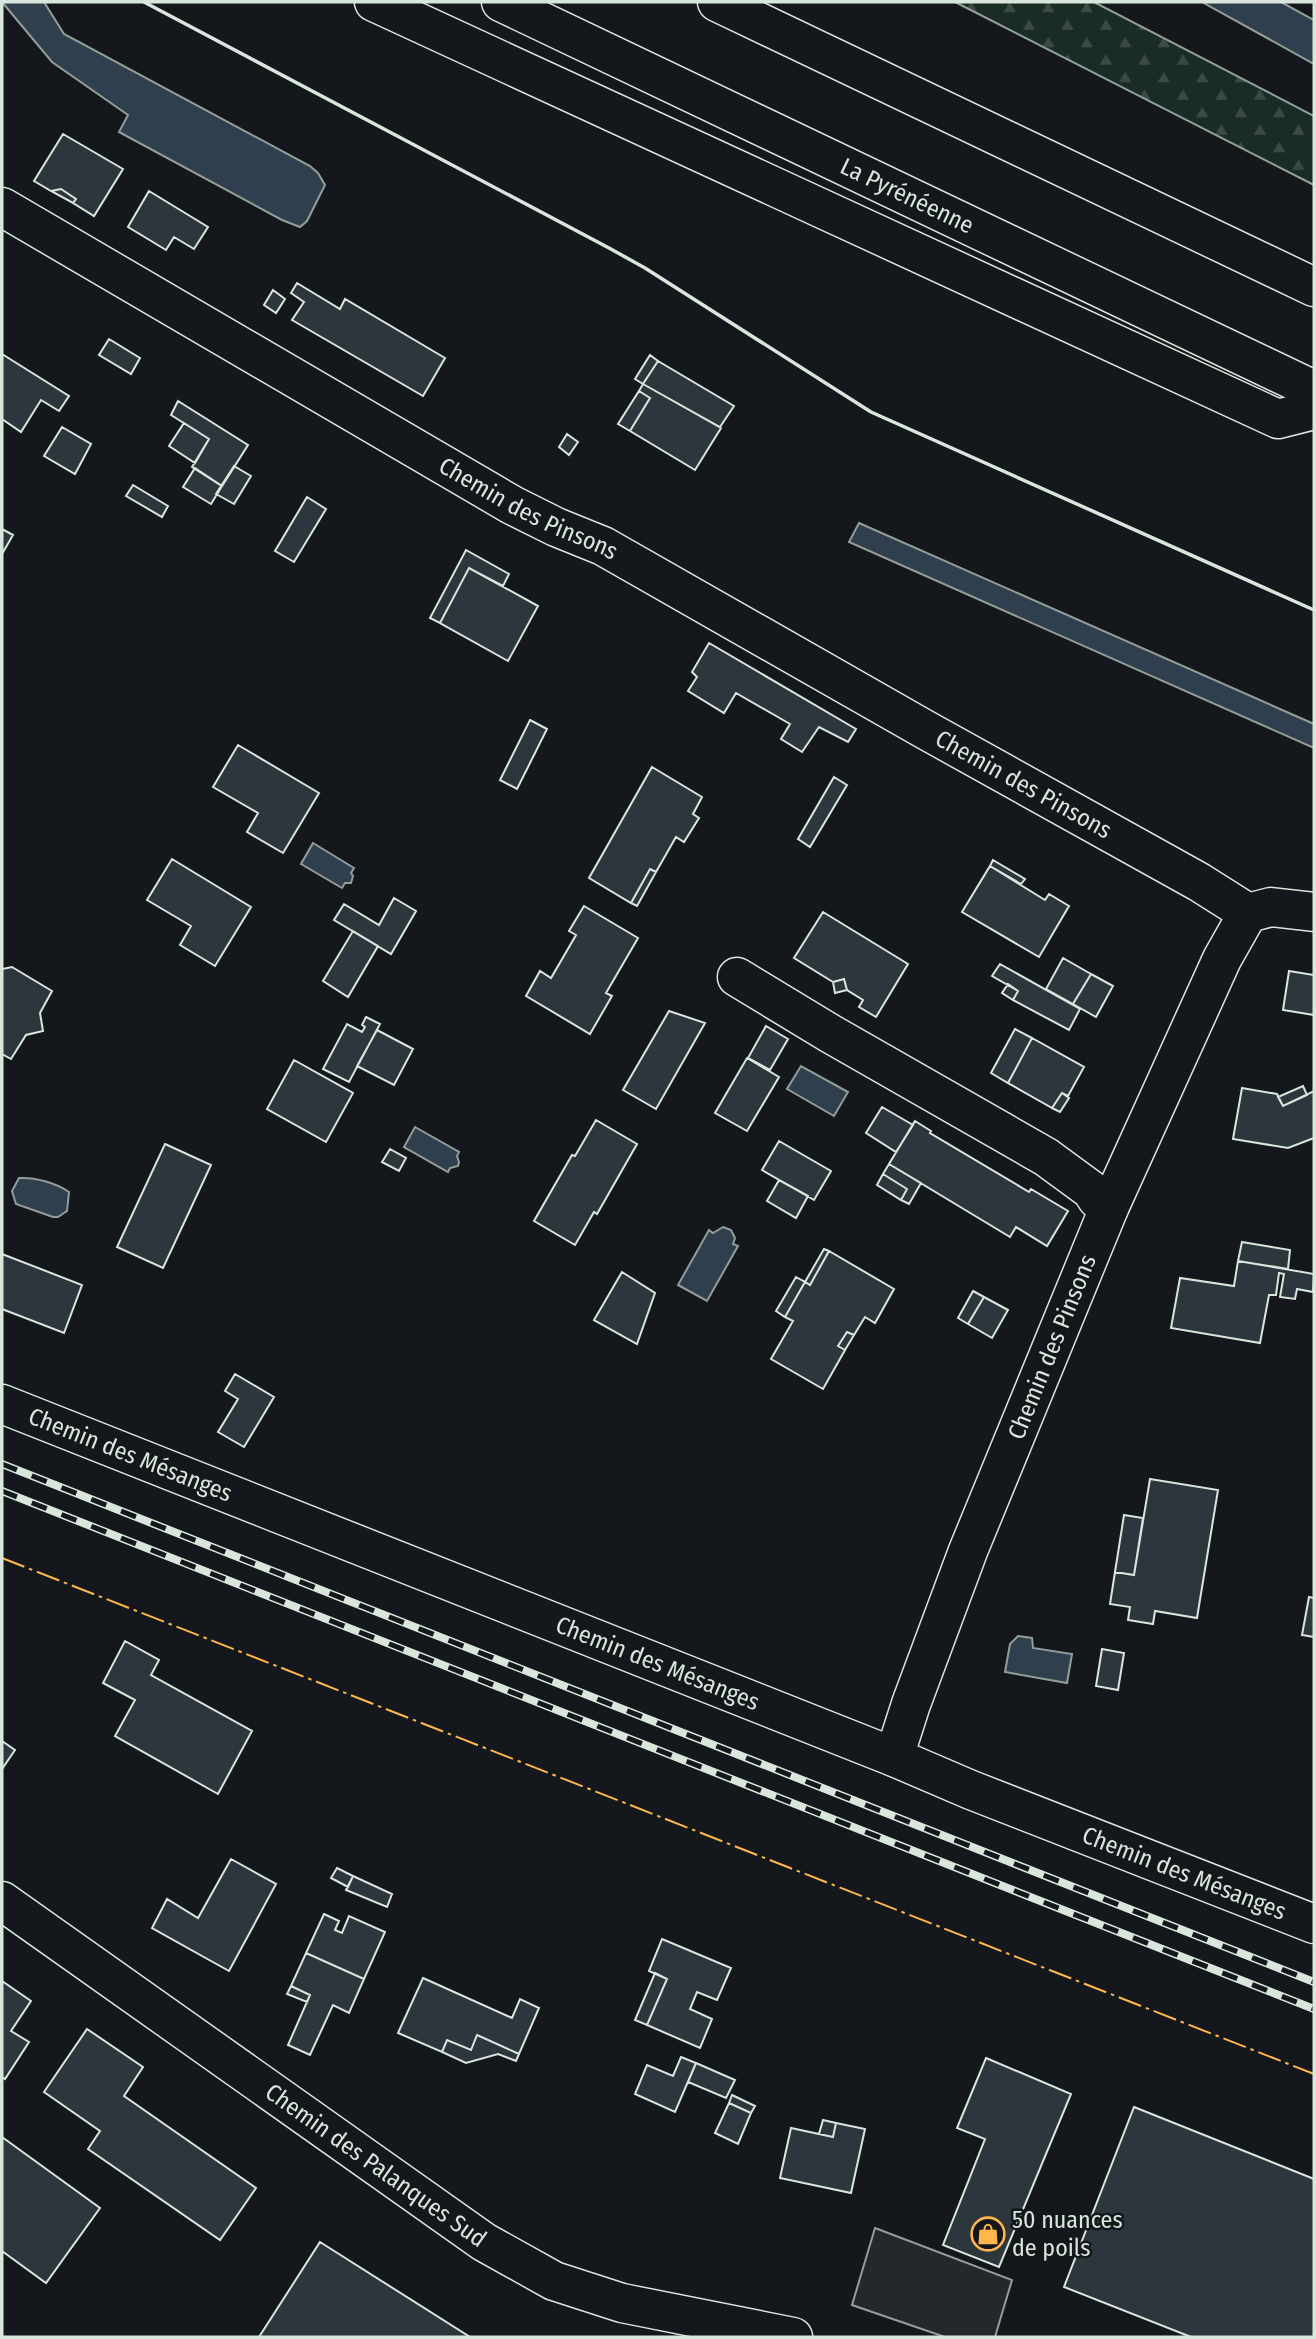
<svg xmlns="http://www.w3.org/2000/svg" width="1316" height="2339" font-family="'Fira Sans Condensed',sans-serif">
  <defs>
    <pattern id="forest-firs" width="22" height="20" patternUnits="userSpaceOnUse" patternTransform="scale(1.75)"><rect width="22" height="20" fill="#1a2d24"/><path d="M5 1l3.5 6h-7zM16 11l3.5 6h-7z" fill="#3b4b43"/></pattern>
  </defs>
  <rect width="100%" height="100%" fill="#14181c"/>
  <!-- forest -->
  <path fill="url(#forest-firs)" stroke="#939e99" stroke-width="2" d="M955 2H1094L1314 116V185Z"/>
  <!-- parking -->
  <path fill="#24282b" stroke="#939e99" stroke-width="2" d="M875 2228 1012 2280 995 2337H945L852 2305Z"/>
  <!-- water -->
  <path fill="#2f3f4d" stroke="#939e99" stroke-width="2" d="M2 2H44L64 34 310 166 318 173 325 185 307 221 300 227 282 220 119 132 128 115 52 62Z
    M1202 2H1281L1314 20V64Z
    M859 523 1314 724V748L849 542Z
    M313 843 354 868 351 873 353 876 351 883H345L342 888 301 864Z
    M801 1066 848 1092 834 1116 787 1089Z
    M415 1127 459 1152 457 1156 459 1162 458 1166 450 1168 448 1172 404 1147Z
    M19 1178C35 1177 56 1183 69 1192L67 1211 58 1217H53L16 1204 12 1191Z
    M723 1227 731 1230 735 1238 733 1244 738 1246 707 1301 678 1285 709 1230 713 1233Z
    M1018 1636 1032 1638 1033 1648 1072 1654 1067 1683 1005 1672 1010 1644Z"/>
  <!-- building -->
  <path fill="#2c363c" stroke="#d8e6dc" stroke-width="2" d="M63 134 123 169 94 216 73 203 76 199 61 189 51 191 34 181Z
    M61 189 76 199 73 203 51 191Z
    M149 191 208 227 194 249 174 237 166 250 128 227Z
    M297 283 340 309 345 299 445 358 423 396 292 320 304 302 291 293Z
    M273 290 285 299 276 313 264 305Z
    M109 339 140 358 131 374 99 355Z
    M2 354 69 396 59 411 41 400 21 432 2 419Z
    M650 355 658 361 643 384 635 379Z
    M658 361 734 406 720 427 643 384Z
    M643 384 721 428 695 470 630 431 650 398 639 391Z
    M639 391 650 398 630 431 618 424Z
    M178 401 248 445 222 486 192 467 209 439 171 415Z
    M184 423 209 439 195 463 169 446Z
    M62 427 91 444 75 474 44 456Z
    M567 434 578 442 569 455 559 447Z
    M234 466 251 476 234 504 216 494Z
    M195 468 222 486 211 504 183 487Z
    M133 485 168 506 162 517 126 496Z
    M307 497 326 509 294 562 275 551Z
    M2 529 13 535 2 554Z
    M466 550 509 574 503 586 469 568 440 623 430 618Z
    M469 568 538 606 508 661 440 623Z
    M709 643 856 729 848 742 819 727 802 752 781 739 790 724 736 693 724 713 688 691 697 677 692 672Z
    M530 720 547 729 517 789 500 780Z
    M238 745 319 793 283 853 247 832 258 813 213 787Z
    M652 767 702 797 693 814 699 818 684 842 676 837 656 872 650 869 631 903 589 878Z
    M834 777 847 785 810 847 798 839Z
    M172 859 251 907 215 966 180 945 191 926 147 900Z
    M993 860 1025 879 1021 884 990 866Z
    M990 866 1045 900 1049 894 1069 906 1039 957 962 912Z
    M650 869 656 872 637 906 631 903Z
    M394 898 416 911 391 954 334 920 344 904 379 925Z
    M584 906 638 938 606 993 612 996 590 1034 526 996 540 971 551 978 576 935 569 931Z
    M823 912 908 964 876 1017 859 1007 863 1000 847 990 844 979 833 982 794 958Z
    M353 931 378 946 348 997 323 981Z
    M1063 958 1091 974 1073 1004 1046 989Z
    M1000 964 1080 1009 1069 1030 1013 1000 1018 991 992 976Z
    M12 967 52 991 40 1013 43 1031 26 1035 11 1059 2 1054V969Z
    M1289 971 1314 975V1015L1283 1010Z
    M1091 974 1113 986 1096 1017 1073 1004Z
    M844 979 847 990 835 993 833 982Z
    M1008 984 1018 991 1013 1000 1002 993Z
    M669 1011 705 1023 656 1109 623 1090Z
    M366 1017 380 1024 349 1082 323 1069 347 1024 362 1032 365 1027 362 1025Z
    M766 1026 788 1039 770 1070 748 1058Z
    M1015 1029 1032 1038 1008 1083 991 1073Z
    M377 1030 413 1049 394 1085 357 1066Z
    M1032 1038 1084 1067 1068 1096 1062 1093 1052 1108 1008 1083Z
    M747 1058 779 1077 747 1131 715 1113Z
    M294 1060 353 1093 326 1142 267 1109Z
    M1303 1086 1307 1095 1283 1106 1278 1097Z
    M1242 1088 1277 1094 1283 1106 1314 1091V1138L1288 1148 1233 1139Z
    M1062 1093 1069 1098 1060 1112 1052 1108Z
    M882 1107 913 1125 896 1152 866 1133Z
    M596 1120 637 1144 597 1214 594 1212 575 1245 534 1221 572 1155 575 1156Z
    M915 1121 931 1131 930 1133 1029 1192 1031 1189 1068 1211 1047 1246 1016 1227 1010 1237 889 1164Z
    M779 1141 831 1171 814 1200 762 1170Z
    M165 1144 211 1165 163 1268 117 1247Z
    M390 1149 406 1158 399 1171 382 1162Z
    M889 1164 921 1183 909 1204 901 1200 907 1189 883 1174Z
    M883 1174 907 1189 901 1200 877 1185Z
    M779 1180 808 1196 796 1218 767 1201Z
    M1242 1242 1290 1250 1288 1269 1238 1261Z
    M824 1249 829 1251 810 1285 805 1282Z
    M829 1251 894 1289 875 1323 865 1317 854 1335 847 1332 838 1346 845 1350 823 1389 771 1359 793 1321 785 1317 805 1282 810 1285Z
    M2 1254 82 1285 64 1333 2 1309Z
    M1238 1261 1314 1274 1313 1292 1297 1289 1295 1299 1280 1297 1284 1274 1279 1273 1276 1295H1269L1260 1343 1171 1328 1180 1278 1234 1286Z
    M622 1272 655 1293 637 1344 594 1320Z
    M796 1277 805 1282 785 1317 776 1311Z
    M973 1291 984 1297 968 1324 958 1318Z
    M984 1297 1008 1310 992 1338 968 1324Z
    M847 1332 854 1335 845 1350 838 1346Z
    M235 1374 274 1397 244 1447 218 1432 238 1399 225 1391Z
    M1150 1479 1218 1490 1197 1618 1155 1611 1153 1624 1128 1620 1130 1607 1110 1604 1115 1572 1134 1575Z
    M1124 1515 1143 1518 1134 1575 1115 1572Z
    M1309 1597 1314 1598V1637L1302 1635Z
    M125 1641 159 1660 151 1675 252 1731 218 1794 115 1736 135 1700 103 1683Z
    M1102 1649 1124 1653 1118 1690 1096 1686Z
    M2 1741 15 1750 2 1769Z
    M231 1859 276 1884 229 1971 152 1928 167 1899 198 1918Z
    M337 1868 353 1876 348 1887 331 1878Z
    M353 1876 392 1894 387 1907 346 1890Z
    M324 1914 339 1921 335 1930 342 1933 349 1916 385 1932 364 1979 306 1953Z
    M662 1939 731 1968 717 2000 697 1992 690 2009 712 2019 700 2048 647 2025 667 1979 649 1971Z
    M306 1953 364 1979 349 2013 333 2005 310 2055 288 2045 310 1995 291 1986Z
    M655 1973 667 1979 647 2025 635 2020Z
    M423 1978 512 2018 520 1999 539 2008 519 2054 477 2035 471 2050 447 2040 442 2052 398 2033Z
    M2 1981 31 2001 11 2031 29 2042 5 2079 2 2077Z
    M291 1986 310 1995 307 2002 287 1994Z
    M87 2029 143 2067 124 2096 256 2188 220 2240 88 2149 100 2131 44 2092Z
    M477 2035 519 2054 516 2061 498 2054 466 2063 442 2052 447 2040 471 2050Z
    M681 2057 696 2063 675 2112 635 2094 647 2065 673 2076Z
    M986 2058 1071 2094 999 2267 943 2245 985 2139 957 2128Z
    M696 2063 735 2080 726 2098 688 2082Z
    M732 2095 755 2106 751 2113 729 2103Z
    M729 2103 751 2113 738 2144 715 2133Z
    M1134 2107 1314 2179V2337H1191L1064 2287Z
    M823 2120 836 2123 833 2137 819 2134Z
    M836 2123 865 2129 851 2193 780 2178 791 2128 833 2137Z
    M2 2137 100 2208 46 2283 2 2251Z
    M320 2242 470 2337H259Z"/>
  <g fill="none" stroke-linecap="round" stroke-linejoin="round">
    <defs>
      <g id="minor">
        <path id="s1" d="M2 207 512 505 556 527 603 546 924 729 1199 882 1248 913 1222 959 1109 1208 968 1551 911 1704 894 1757"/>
        <path d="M1248 913 1271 907 1314 912"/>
        <path d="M737 977 831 1034 1046 1157 1091 1190 1097 1199 1109 1208"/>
        <path id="s2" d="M2 1404 894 1757 971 1790 1314 1924"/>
        <path id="s3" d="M2 1901 484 2242 554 2281 622 2303 793 2337"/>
      </g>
      <g id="motorway">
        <path d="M374 2 1278 419 1314 410"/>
        <path id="s4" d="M501 2 1314 390"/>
        <path d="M717 2 1314 287"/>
      </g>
    </defs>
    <!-- minor casing -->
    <use href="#minor" stroke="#d8e6dc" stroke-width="41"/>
    <!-- motorway casing -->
    <use href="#motorway" stroke="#d8e6dc" stroke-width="41"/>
    <!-- minor -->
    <use href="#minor" stroke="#14181c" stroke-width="38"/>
    <!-- motorway -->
    <use href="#motorway" stroke="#14181c" stroke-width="38"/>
    <defs>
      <path id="rail" d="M2 1464 1314 1982
        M2 1491 1314 2009"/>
    </defs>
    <!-- rail casing -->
    <use href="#rail" stroke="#d8e6dc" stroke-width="8"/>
    <!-- rail -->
    <use href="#rail" stroke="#14181c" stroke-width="5" stroke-dasharray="16" stroke-linecap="butt"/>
    <!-- wall -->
    <path stroke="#d8e6dc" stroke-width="3.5" d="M144 2 609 248 645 268 871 412 1314 610"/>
    <!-- power -->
    <path stroke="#ffb74d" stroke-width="2" stroke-dasharray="24 5 3.5 5" stroke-linecap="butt" d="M2 1558 1314 2074"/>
  </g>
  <!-- icons -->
  <defs>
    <symbol id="shop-ring" viewBox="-11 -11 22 22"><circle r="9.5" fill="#14181c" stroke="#ffb74d" stroke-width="1.5"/><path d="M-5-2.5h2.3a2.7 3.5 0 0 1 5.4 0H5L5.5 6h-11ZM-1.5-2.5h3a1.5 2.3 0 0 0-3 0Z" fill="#ffb74d"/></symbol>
  </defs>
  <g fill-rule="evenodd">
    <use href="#shop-ring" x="969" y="2215" width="38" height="38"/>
  </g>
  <g text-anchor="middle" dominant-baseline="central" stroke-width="5" stroke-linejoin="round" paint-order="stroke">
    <!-- street labels -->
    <g font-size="24" fill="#d8e6dc" stroke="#14181c">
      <text stroke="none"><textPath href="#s4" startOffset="450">La Pyrénéenne</textPath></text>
      <text stroke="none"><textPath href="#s1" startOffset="607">Chemin des Pinsons</textPath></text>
      <text stroke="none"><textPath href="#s1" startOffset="1174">Chemin des Pinsons</textPath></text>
      <text transform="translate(1052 1347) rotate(-68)">Chemin des Pinsons</text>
      <text stroke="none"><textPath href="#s2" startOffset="138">Chemin des Mésanges</textPath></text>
      <text stroke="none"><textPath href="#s2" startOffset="705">Chemin des Mésanges</textPath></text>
      <text stroke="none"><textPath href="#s2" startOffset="1272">Chemin des Mésanges</textPath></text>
      <text stroke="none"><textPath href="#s3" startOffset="458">Chemin des Palanques Sud</textPath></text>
    </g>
    <!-- poi labels -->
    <g font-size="24" fill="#d8e6dc" stroke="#14181c" text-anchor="start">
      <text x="1012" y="2220">50 nuances<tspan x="1012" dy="28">de poils</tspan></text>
    </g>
  </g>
  <!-- border -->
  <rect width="1316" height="2339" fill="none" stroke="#d8e6dc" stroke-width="7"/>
</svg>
